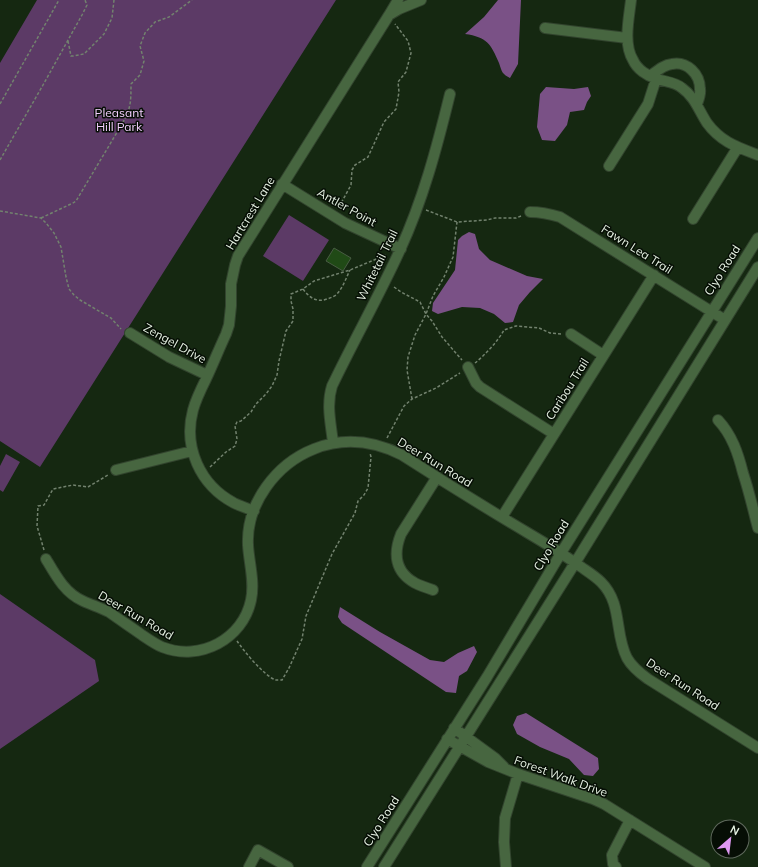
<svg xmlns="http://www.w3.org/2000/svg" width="758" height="867" font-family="Mulish,sans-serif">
  <rect width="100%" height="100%" fill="#152811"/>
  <!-- green -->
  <path fill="#5c3a66" d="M37 0H336L40 467 0 441V63Z
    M289 215 329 240 303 281 263 256Z
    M6 454 20 462 3 492 0 490V466Z
    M0 594 95 660 99 681 0 749Z"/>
  <!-- water -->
  <path fill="#7a5186" d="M498 0H521L518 64 510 78C502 74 502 72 499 63 491 44 487 37 465 34L484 17Z
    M546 87 574 89 588 87 591 96 587 102 584 110 570 112 567 125 555 141 542 140 537 127 540 94Z
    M469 232 475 234 479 249 490 260 527 276 543 279 530 292 519 305 513 322 505 323 494 314 480 308 462 307 438 314 432 311 433 303 455 270 458 240 462 236Z
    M340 607 380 632 430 660 444 662 458 653 474 646 477 652 467 671 459 676 456 693 446 692 342 623 338 617Z
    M526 713 598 758 599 769 593 776 584 775 569 759 540 747 517 734 513 725 517 716Z"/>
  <!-- building -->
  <path fill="#204a16" stroke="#485c43" d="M334 248 351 258 343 271 326 261Z"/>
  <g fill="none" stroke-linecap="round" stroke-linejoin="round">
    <defs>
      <path id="minor" d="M398 0 389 15 399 9 421 0
        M631 0C629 18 623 44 633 60 637 69 647 76 657 79 666 82 675 82 682 88 695 97 699 111 707 123 721 142 737 147 758 155
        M545 28 627 38
        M650 76C657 71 663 65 672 64 687 61 700 74 700 89 701 94 699 99 697 104
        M609 166 648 104 656 79
        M282 184 345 223 401 249
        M530 212C541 212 550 214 560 217L725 320
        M693 219 738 147
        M130 333 169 357 207 375
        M571 334 603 355
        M468 367 476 383 480 387 554 434
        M718 420C732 435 738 453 743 473 749 491 753 509 758 528
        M333 443C331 424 326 405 332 386 354 340 379 296 400 250 423 200 437 147 450 94
        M116 470 192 451
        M254 511C247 508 240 506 234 503 200 485 183 447 193 410 196 399 201 389 206 379 213 364 219 349 226 334L229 325 231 306V284L235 265 238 256 389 15
        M502 517 654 275
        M46 559C56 576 65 593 83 601 92 605 101 608 109 612 120 620 131 627 142 635 148 639 155 644 162 647 200 662 243 639 251 600 255 582 249 563 248 545 246 504 276 464 314 449 344 437 374 441 402 455 444 482 486 508 528 533 545 543 561 553 577 564 585 570 594 575 601 582 623 604 614 633 627 658 632 667 641 674 648 679L758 748
        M433 590C427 588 421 586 415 583 395 572 393 554 401 534L437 477
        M454 728 495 758 504 767
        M447 739 488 762 518 774 593 799 604 804 705 867
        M249 867 258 850 288 867
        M367 867 487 677 561 553 758 238
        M384 867 575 563 758 267
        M506 867 504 842 505 818 518 774
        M616 867 613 864 612 855 630 820"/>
    </defs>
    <!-- minor casing -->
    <use href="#minor" stroke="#32442e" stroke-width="12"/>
    <!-- path -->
    <path stroke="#72826e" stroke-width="1.5" stroke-dasharray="3 2" stroke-linecap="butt" d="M68 41 71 56H73L84 54 104 34 112 18 114 0
      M0 104 59 0
      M0 160 43 85 82 15 87 5 85 0
      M339 207 351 185 352 170 355 165 368 157 384 122 396 109 399 92 398 82 406 72 411 53 408 41 395 24
      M426 210 457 222 487 220 495 218H516L521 216
      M0 211 41 218 46 223 54 233 61 247 66 277 69 289 74 295 80 300 111 318 121 329
      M41 218 73 203 76 201 122 124C131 108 131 102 131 84L140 75 144 61 140 46 145 33 155 22 169 17 192 0
      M394 287 401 292 420 302 426 314 432 321 442 337 462 360
      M303 289C309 297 316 303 327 299 330 298 333 297 336 295 343 288 346 278 350 270
      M475 363C485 355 498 341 504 330L516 326 539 328 550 333 562 334
      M412 399 407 370 408 357 415 335 426 314 433 296 444 277 453 257 457 222
      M387 438 404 406 412 399 436 388 460 373
      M210 467 226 452 235 446 237 439 235 426 237 422 241 421 251 412 256 404 266 394 272 386 277 375 279 361 286 331 293 321V309L291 301V294L303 289 314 281 350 270 386 255
      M44 550 37 526 38 506 44 505 53 489 73 485 88 487 108 475
      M237 641C243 650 265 677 276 680 276 680 282 680 282 680L289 668 302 639 306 616 332 554 355 513 358 501 364 495 368 488 371 457 370 453"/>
    <!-- minor -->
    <use href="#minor" stroke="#476640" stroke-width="10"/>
  </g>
  <g text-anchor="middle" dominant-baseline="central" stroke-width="3" stroke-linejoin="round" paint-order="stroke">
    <!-- park labels -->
    <g font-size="12" fill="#f3cffe" stroke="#060e05">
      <text x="119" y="112">Pleasant<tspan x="119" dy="14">Hill Park</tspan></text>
    </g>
    <!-- street labels -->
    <g font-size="12" fill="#e5f1e2" stroke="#060e05">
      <text transform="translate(347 207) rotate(29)">Antler Point</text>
      <text transform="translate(250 213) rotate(-59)">Hartcrest Lane</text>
      <text transform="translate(637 249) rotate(32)">Fawn Lea Trail</text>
      <text transform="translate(377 265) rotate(-64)">Whitetail Trail</text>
      <text transform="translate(722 270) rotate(-58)">Clyo Road</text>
      <text transform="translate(175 343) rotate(29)">Zengel Drive</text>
      <text transform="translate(567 389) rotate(-58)">Caribou Trail</text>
      <text transform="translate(435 462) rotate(31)">Deer Run Road</text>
      <text transform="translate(551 545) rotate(-59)">Clyo Road</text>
      <text transform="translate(136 615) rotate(30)">Deer Run Road</text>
      <text transform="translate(683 684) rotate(33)">Deer Run Road</text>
      <text transform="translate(561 776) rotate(20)">Forest Walk Drive</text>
      <text transform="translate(381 821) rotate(-58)">Clyo Road</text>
    </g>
  </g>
  <!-- north arrow -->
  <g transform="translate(730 839) rotate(28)"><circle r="19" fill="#060e05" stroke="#5f695d"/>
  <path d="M0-3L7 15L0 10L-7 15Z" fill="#de98f2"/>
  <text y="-6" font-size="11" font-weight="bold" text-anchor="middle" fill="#e5f1e2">N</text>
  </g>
</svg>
